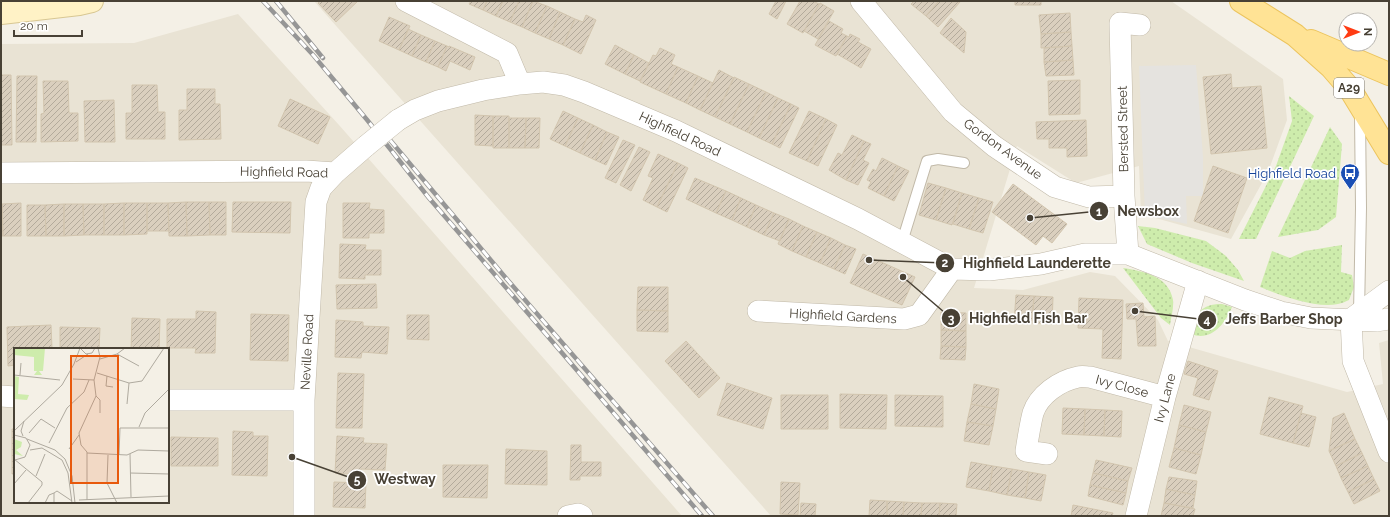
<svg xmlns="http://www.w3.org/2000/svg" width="1390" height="517" font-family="Raleway,sans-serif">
  <defs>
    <pattern id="green-dots" width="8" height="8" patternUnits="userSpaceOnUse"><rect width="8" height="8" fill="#ceecac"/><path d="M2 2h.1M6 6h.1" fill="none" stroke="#b2cc95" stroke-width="1.8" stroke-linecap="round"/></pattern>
    <pattern id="building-hatch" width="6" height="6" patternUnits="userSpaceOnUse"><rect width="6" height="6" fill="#dacfbe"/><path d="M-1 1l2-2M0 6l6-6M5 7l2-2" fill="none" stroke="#b3aa9b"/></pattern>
  </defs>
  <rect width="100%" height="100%" fill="#f4f0e6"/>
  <!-- residential -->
  <path fill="#e9e3d4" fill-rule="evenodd" d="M314 1H1171L1283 79 1287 120 1268 172 1231 239 1141 214 1139 166 1076 183 1017 146 974 288 1023 290 1090 272 1115 276 1158 320 1168 341 1347 392 1383 384 1379 343 1389 340V516H771Z
    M238 14 339 125 682 516H1V44L134 43ZM15 349H168V502H15Z"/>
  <!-- green -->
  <path fill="url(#green-dots)" d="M1289 96 1314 116 1256 239H1239L1276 166 1292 121Z
    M1330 127 1342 144 1336 217 1318 230 1278 237Z
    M1138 226 1155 228 1206 241 1226 256 1238 270 1244 281 1192 263 1147 244Z
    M1342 245 1341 272 1352 275 1354 287 1349 300C1345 302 1342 303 1338 304 1316 309 1280 295 1260 287L1272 251 1290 258 1305 251Z
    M1123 268C1143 271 1169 276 1173 300 1174 308 1171 317 1170 325L1161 318Z
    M1222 304 1232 307C1225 324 1211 342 1191 334 1197 314 1199 304 1222 304Z"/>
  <!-- parking -->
  <path fill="#e5e3df" d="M1196 65 1203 157V196H1186L1187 224 1145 215 1139 66Z"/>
  <!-- building -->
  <path fill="url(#building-hatch)" stroke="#d2c5ae" d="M320 1H358L336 22 318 3Z
    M471 1H487L483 10 469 4Z
    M487 1H503L496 16 483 10Z
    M503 1H519L510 22 496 16Z
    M519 1H533L522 27 510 22Z
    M533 1 547 6 535 33 522 27Z
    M776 1H786L777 19 769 14Z
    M800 1H813L819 4 803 33 787 24Z
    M914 1H939L926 16 911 4Z
    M939 1 960 2 938 27 926 16Z
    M1015 1H1041V5H1015Z
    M820 3 834 11 818 39 804 31Z
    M547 6 560 12 549 39 535 33Z
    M560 12 575 19 563 45 549 39Z
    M1070 13 1071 32 1041 34 1039 15Z
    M586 15 596 20 581 54 563 45 575 19 583 22Z
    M389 17 410 26 399 50 379 41Z
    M951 18 966 32 964 53 940 33Z
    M829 21 843 29 841 33 847 36 836 56 815 45Z
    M408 29 421 35 412 56 399 50Z
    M1071 32 1072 46 1041 48V34Z
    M850 34 860 39 858 42 871 49 861 68 837 54 847 36 849 37Z
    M421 35 435 41 426 62 412 56Z
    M435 41 447 46 438 67 426 62Z
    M615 45 634 55 625 74 605 64Z
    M447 46 449 47V46L475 57 470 70 450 61 446 71 438 67Z
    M1072 46 1073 60 1044 62V48Z
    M660 48 675 55 671 64 678 67 666 94 640 82 653 55 656 56Z
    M634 55 649 63 640 81 625 74Z
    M1073 60 1074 75 1046 76 1044 62Z
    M678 67 698 76 686 103 666 94Z
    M719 70 734 78 715 117 700 110Z
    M1231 74 1232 88 1261 86 1267 148 1211 154 1203 77Z
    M1 75H11L12 145H1Z
    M17 76H37L36 142H16Z
    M698 76 713 83 700 110 686 103Z
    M734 77 749 84 730 124 715 117Z
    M1080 80V114L1049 115 1048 81Z
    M43 81H68L69 113H78V141L41 142V114L44 113Z
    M749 84 766 92 747 132 730 124Z
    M132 85H157L158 112H165V139H126V113H132Z
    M187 89H215V104H220L221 139 179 140V110H187Z
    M766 92 778 98 759 138 747 132Z
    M778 98 791 104 772 144 759 138Z
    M290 99 330 117 318 144 278 126Z
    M114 100 115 142H85L84 101Z
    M791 104 799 108 780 148 772 144Z
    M563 111 578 118 565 146 550 139Z
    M809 111 826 119 807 161 789 153Z
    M475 115 493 116V146L475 145Z
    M493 116H509V148H493Z
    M509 118H526L525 148H509Z
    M526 118H540L539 148H525Z
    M578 118 593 125 580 153 565 146Z
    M826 119 837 125 818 166 807 161Z
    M1086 120 1087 156 1067 157V148H1049V139H1037L1036 122Z
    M593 125 607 132 595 160 580 153Z
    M607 132 619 137 606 165 595 160Z
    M852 135 864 141 846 180 829 170 838 153 842 155Z
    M623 140 635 145 616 183 605 178Z
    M864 141 871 144 863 160 869 163 858 185 846 180Z
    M639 147 650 152 631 191 620 185Z
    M658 154 678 163 657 207 643 200 653 178 648 176Z
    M882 158 898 166 884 196 868 188 871 182 867 180 873 169 876 171Z
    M678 163 688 168 667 212 657 207Z
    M898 166 909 171 894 201 884 196Z
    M1213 166 1247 178 1228 233 1194 221Z
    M695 178 726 191 716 213 686 199Z
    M928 183 946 188 936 220 919 215Z
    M1013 184 1067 224 1052 243 1043 236 1036 245 992 212Z
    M946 188 962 193 952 225 936 220Z
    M726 191 741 198 732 220 716 213Z
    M962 193 979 198 969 229 953 224Z
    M741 198 756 205 747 227 732 220Z
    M979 198 993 202 983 233 969 229Z
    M186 202 187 236H169L168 203Z
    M186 202H209L210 235 187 236Z
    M209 202H226V235H210Z
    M233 202H291L290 233 232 232Z
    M21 203V236H3L2 204Z
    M124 203V235H104V204Z
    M124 203H147V234L124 235Z
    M147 203H168L169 231H147Z
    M343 203H370L369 209 384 210V233H369V238H343Z
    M1 204H2L3 236H1Z
    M64 204V236H46L45 205Z
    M64 204H83L84 235 64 236Z
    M83 204H104V235H84Z
    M27 205H45L46 236H27Z
    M756 205 774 213 764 235 747 227Z
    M774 213 789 219 780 241 764 235Z
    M789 219 803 226 792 251 778 244Z
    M803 226 817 232 806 257 792 251Z
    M817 232 831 238 820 263 806 257Z
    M831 238 845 245 834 269 820 263Z
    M340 244 366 245 365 250H381V275H365V279L339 278Z
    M845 245 856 249 845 274 834 269Z
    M863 254 915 277 902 305 850 283Z
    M376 284 377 308 337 309 336 285Z
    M638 287H668V311L637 310Z
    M1016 295 1034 296 1032 323 1014 322Z
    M1034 296 1053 297 1052 324 1032 323Z
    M1079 298 1123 300 1121 359 1102 358 1103 329 1078 328Z
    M1143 303 1144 317 1155 316 1156 346H1138L1136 319H1127L1126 304Z
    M637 310 668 311V332L637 331Z
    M196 311 216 312 215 353H195L196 348H167V319H196Z
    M941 312 966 313V331L941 330Z
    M251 314 289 315 288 361 250 360Z
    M407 315H429V340L407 339Z
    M132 318 160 319 159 349H131Z
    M336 320 363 322V326L389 327 387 354 362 352 361 358 335 357Z
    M51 325 52 349H15V365L8 366 7 327Z
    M60 327 100 328 99 349H60Z
    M941 330 966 331V347L941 346Z
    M686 341 720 378 699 398 665 361Z
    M941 346 966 347 965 360 940 359Z
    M1188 361 1218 371 1209 400 1193 395 1198 378 1184 374Z
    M338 373 364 374 362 428H336Z
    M727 383 772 398 763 429 717 415Z
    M974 384 999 389 996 409 971 404Z
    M840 394 887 395 886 429 840 428Z
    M781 395H828V429H781Z
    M895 395 943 396V427L895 426Z
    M1269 397 1303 406 1293 443 1260 434Z
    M971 404 996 409 993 426 967 422Z
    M1184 405 1211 412 1206 432 1179 425Z
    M1063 408 1085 409 1084 435 1062 434Z
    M1085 409 1105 410 1104 436 1084 435Z
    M1105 410 1122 411 1121 437 1104 436Z
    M1301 413 1316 417 1309 447 1293 443Z
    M1344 413 1355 439 1329 451 1333 418Z
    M967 422 993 426 989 445 964 441Z
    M1179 425 1206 432 1201 455 1174 448Z
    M12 429H15V474H12Z
    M233 431 253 432V436H268L267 476 232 475Z
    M337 436 364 438 363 443 387 444 385 470 361 469V475L335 473Z
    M171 437 218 438V466H171Z
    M1355 439 1362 453 1336 466 1329 451Z
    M571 445H581V462H601V476H580V480H570Z
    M1174 448 1201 455 1196 474 1169 467Z
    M506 449 547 451V485L505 484Z
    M1362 453 1368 466 1341 478 1336 466Z
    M1096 460 1132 468 1128 481 1093 473Z
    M971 462 993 466 989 491 966 487Z
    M443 465H488L487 498 443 497Z
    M993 466 1012 469 1007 495 989 491Z
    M1368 466 1374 479 1348 492 1341 478Z
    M1012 469 1029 472 1025 498 1007 495Z
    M1029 472 1046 475 1041 501 1025 498Z
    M1093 473 1128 481 1126 493 1090 485Z
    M1169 477 1197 481 1195 495 1166 489Z
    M1374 479 1380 491 1354 504 1348 492Z
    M334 482 366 483 365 508 333 507Z
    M781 482 800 483 798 515 780 514Z
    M1090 485 1126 493 1123 505 1088 496Z
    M1166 489 1195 495 1193 508 1164 503Z
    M870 500 887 501V516H869Z
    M887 501 904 502 903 516H887Z
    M904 502 922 503 921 516H903Z
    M801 503 816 504 815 516H800Z
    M922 503H940L939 516H921Z
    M940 503 957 504 956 516H939Z
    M1164 503 1195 509 1193 516H1161Z
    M1073 505 1113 513 1112 516H1071Z"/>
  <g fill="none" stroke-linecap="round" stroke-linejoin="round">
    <defs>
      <path id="service" d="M902 242 927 161 938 159 964 163
        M1359 313 1361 208 1360 115"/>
      <path id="minor" d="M406 1 507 53 520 84
        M861 1 953 112 994 146 1055 187 1089 197 1124 196
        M398 120 415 110 438 101 483 90 520 84 543 82 564 85 584 92 676 131 858 219 952 269 989 270 1041 264 1085 254H1128L1245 300 1281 312 1311 318 1376 321 1389 319
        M1 173 306 171 335 173 366 146
        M1128 254 1124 196 1120 23 1140 25
        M758 311 904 319 919 315 952 269
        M1351 319 1353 361 1389 452
        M1351 319 1389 291
        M1 396 15 397
        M168 400H304
        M1047 454 1026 451C1028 438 1030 425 1033 413 1039 395 1059 381 1078 377 1082 376 1086 377 1090 377L1165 397
        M304 516V400L316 202 321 188 335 173
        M568 516 578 514 582 516
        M1136 516 1165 397 1198 281"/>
      <path id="secondary" d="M1 13 79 4 92 1"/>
      <path id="primary" d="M1241 1 1295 35 1331 67 1350 89 1389 153
        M1311 41 1389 74"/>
    </defs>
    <!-- service casing -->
    <use href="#service" stroke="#c1b9a8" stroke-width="12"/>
    <!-- minor casing -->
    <use href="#minor" stroke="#c1b9a8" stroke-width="22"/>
    <!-- secondary casing -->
    <use href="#secondary" stroke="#d8c793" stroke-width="24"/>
    <!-- primary casing -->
    <use href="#primary" stroke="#ecc45d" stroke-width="24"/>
    <!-- service -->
    <use href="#service" stroke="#fff" stroke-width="10"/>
    <!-- minor -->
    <use href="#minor" stroke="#fff" stroke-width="21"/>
    <!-- secondary -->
    <use href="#secondary" stroke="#fff2c6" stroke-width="22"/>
    <!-- primary -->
    <use href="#primary" stroke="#ffe395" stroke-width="22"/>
    <defs>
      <path id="rail" d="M263 1 314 56 368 121 429 198 702 516
        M276 1 323 58
        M390 140 505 277 713 516"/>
    </defs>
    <!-- rail casing -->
    <use href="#rail" stroke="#969696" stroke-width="4.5"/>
    <!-- rail -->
    <use href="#rail" stroke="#fff" stroke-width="3" stroke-dasharray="9" stroke-linecap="butt"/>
    <defs>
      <path id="minor-bridge" d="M366 146 398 120"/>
    </defs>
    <!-- minor-bridge casing -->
    <use href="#minor-bridge" stroke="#c1b9a8" stroke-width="22" stroke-linecap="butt"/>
    <!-- minor-bridge -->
    <use href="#minor-bridge" stroke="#fff" stroke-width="21"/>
  </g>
  <!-- icons -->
  <defs>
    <symbol id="bus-pin" viewBox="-11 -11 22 30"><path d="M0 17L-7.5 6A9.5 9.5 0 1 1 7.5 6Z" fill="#1a4fb4" stroke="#fff"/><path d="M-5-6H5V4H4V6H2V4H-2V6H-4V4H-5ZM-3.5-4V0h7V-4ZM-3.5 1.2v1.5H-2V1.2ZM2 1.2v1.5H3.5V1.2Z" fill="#fff"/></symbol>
  </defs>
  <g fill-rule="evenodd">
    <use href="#bus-pin" x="1339" y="162" width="22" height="30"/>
  </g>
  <g text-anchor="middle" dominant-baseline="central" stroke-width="3.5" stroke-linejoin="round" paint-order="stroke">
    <!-- shield labels -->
    <rect fill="#fff" stroke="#7f7a72" stroke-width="1" x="1334" y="78" width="30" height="20" rx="3"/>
    <g font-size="12" font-weight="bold" fill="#484135">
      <text x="1349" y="88">A29</text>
    </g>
    <!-- street labels -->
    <g font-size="13" fill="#484135" stroke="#fff">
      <text transform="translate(1123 129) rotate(-91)">Bersted Street</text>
      <text transform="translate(680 134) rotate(25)">Highfield Road</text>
      <text transform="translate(1003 149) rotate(36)">Gordon Avenue</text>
      <text transform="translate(284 172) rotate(1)">Highfield Road</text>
      <text transform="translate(843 316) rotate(3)">Highfield Gardens</text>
      <text transform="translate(307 352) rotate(-87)">Neville Road</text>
      <text transform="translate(1122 386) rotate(15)">Ivy Close</text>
      <text transform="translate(1165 398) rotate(-75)">Ivy Lane</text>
    </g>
    <!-- transit labels -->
    <g font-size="13" fill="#164399" stroke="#fff" text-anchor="end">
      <text x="1336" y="173">Highfield Road</text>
    </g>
  </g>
  <!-- overview -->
  <g transform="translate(14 348)">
    <rect width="155" height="155" fill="#f4f0e6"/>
    <path d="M0 0H31L29 23H25L28 27H20L23 23H20V9L0 7Z" fill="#ceecac"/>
    <path d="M0 91 8 94 7 99 2 102 9 108 0 106Z" fill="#ceecac"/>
    <path d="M0 28 5 29 4 46 15 47 13 52 0 51Z" fill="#ceecac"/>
    <path d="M3 0H25V5L3 4Z" fill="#ceecac"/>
    <path fill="none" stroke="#afaa9f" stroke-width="1" d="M66 0 72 6 78 5 81 0M103 6 125 18M86 11 103 6 111 0M62 14 74 6M83 25 115 35 113 56M0 27 46 32M6 27 7 15M93 28 92 38 99 39M59 31 80 32M115 35 128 33 150 0M82 48 86 52V65M125 79 131 65 155 41M0 83 48 37 60 16 66 0M15 85 27 71 41 80M0 87 12 90 16 97 11 109 1 112M9 88 7 83 10 73M13 91 41 102 51 111 58 128 61 155M35 95 53 60 70 44 75 32M55 101 65 87M16 102 28 100 48 112 54 125 58 155M73 105 113 107 124 102 155 103M116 106 117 149M94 107 93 135 103 155M105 107 106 80H155M0 111 28 134V137L14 155M116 125 155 126M22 128 31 106M0 136 12 122M65 152 155 148M73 152V104L67 97 65 85 82 48 80 32 86 9 84 0M31 155 35 147 40 145M40 155V145L43 143 58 153"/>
    <path fill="#e8590c" fill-opacity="0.15" stroke="#e8590c" stroke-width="2" d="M57 8H104V135H57Z"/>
    <rect width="155" height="155" fill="none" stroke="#484135" stroke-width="2"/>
  </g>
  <!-- callouts -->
  <path fill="none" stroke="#484135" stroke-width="1.5" d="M1030 218L1099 211M869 260L945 263M903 277L951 318M1135 311L1207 320M292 457L357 480"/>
  <g fill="#484135" stroke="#fff" stroke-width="1.5">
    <circle cx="1030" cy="218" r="4"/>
    <circle cx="869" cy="260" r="4"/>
    <circle cx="903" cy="277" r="4"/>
    <circle cx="1135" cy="311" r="4"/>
    <circle cx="292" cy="457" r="4"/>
    <circle cx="1099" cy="211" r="10"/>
    <circle cx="945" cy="263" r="10"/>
    <circle cx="951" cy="318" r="10"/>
    <circle cx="1207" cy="320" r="10"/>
    <circle cx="357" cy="480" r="10"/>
  </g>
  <g font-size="12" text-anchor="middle" font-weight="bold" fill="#fff">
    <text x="1099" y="216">1</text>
    <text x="945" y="267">2</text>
    <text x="951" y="323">3</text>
    <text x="1207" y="324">4</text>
    <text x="357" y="484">5</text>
  </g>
  <g font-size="14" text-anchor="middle" font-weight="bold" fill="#484135" stroke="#fff" stroke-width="3.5" stroke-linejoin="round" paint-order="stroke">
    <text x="1148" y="216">Newsbox</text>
    <text x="1037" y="268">Highfield Launderette</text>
    <text x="1028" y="323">Highfield Fish Bar</text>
    <text x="1284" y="324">Jeffs Barber Shop</text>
    <text x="405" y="484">Westway</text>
  </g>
  <!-- border -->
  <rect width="1390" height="517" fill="none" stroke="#484135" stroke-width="4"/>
  <!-- north arrow -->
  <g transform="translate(1358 32) rotate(90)"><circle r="19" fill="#ffffff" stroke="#b6b3ae"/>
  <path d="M0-3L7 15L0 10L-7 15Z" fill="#ff3b13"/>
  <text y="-6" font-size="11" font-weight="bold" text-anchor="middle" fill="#484135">N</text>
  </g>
  <!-- scale -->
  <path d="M14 30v6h68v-6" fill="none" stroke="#484135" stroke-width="2"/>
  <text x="20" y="30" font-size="12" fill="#484135" stroke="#ffffff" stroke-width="3" paint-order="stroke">20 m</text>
</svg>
